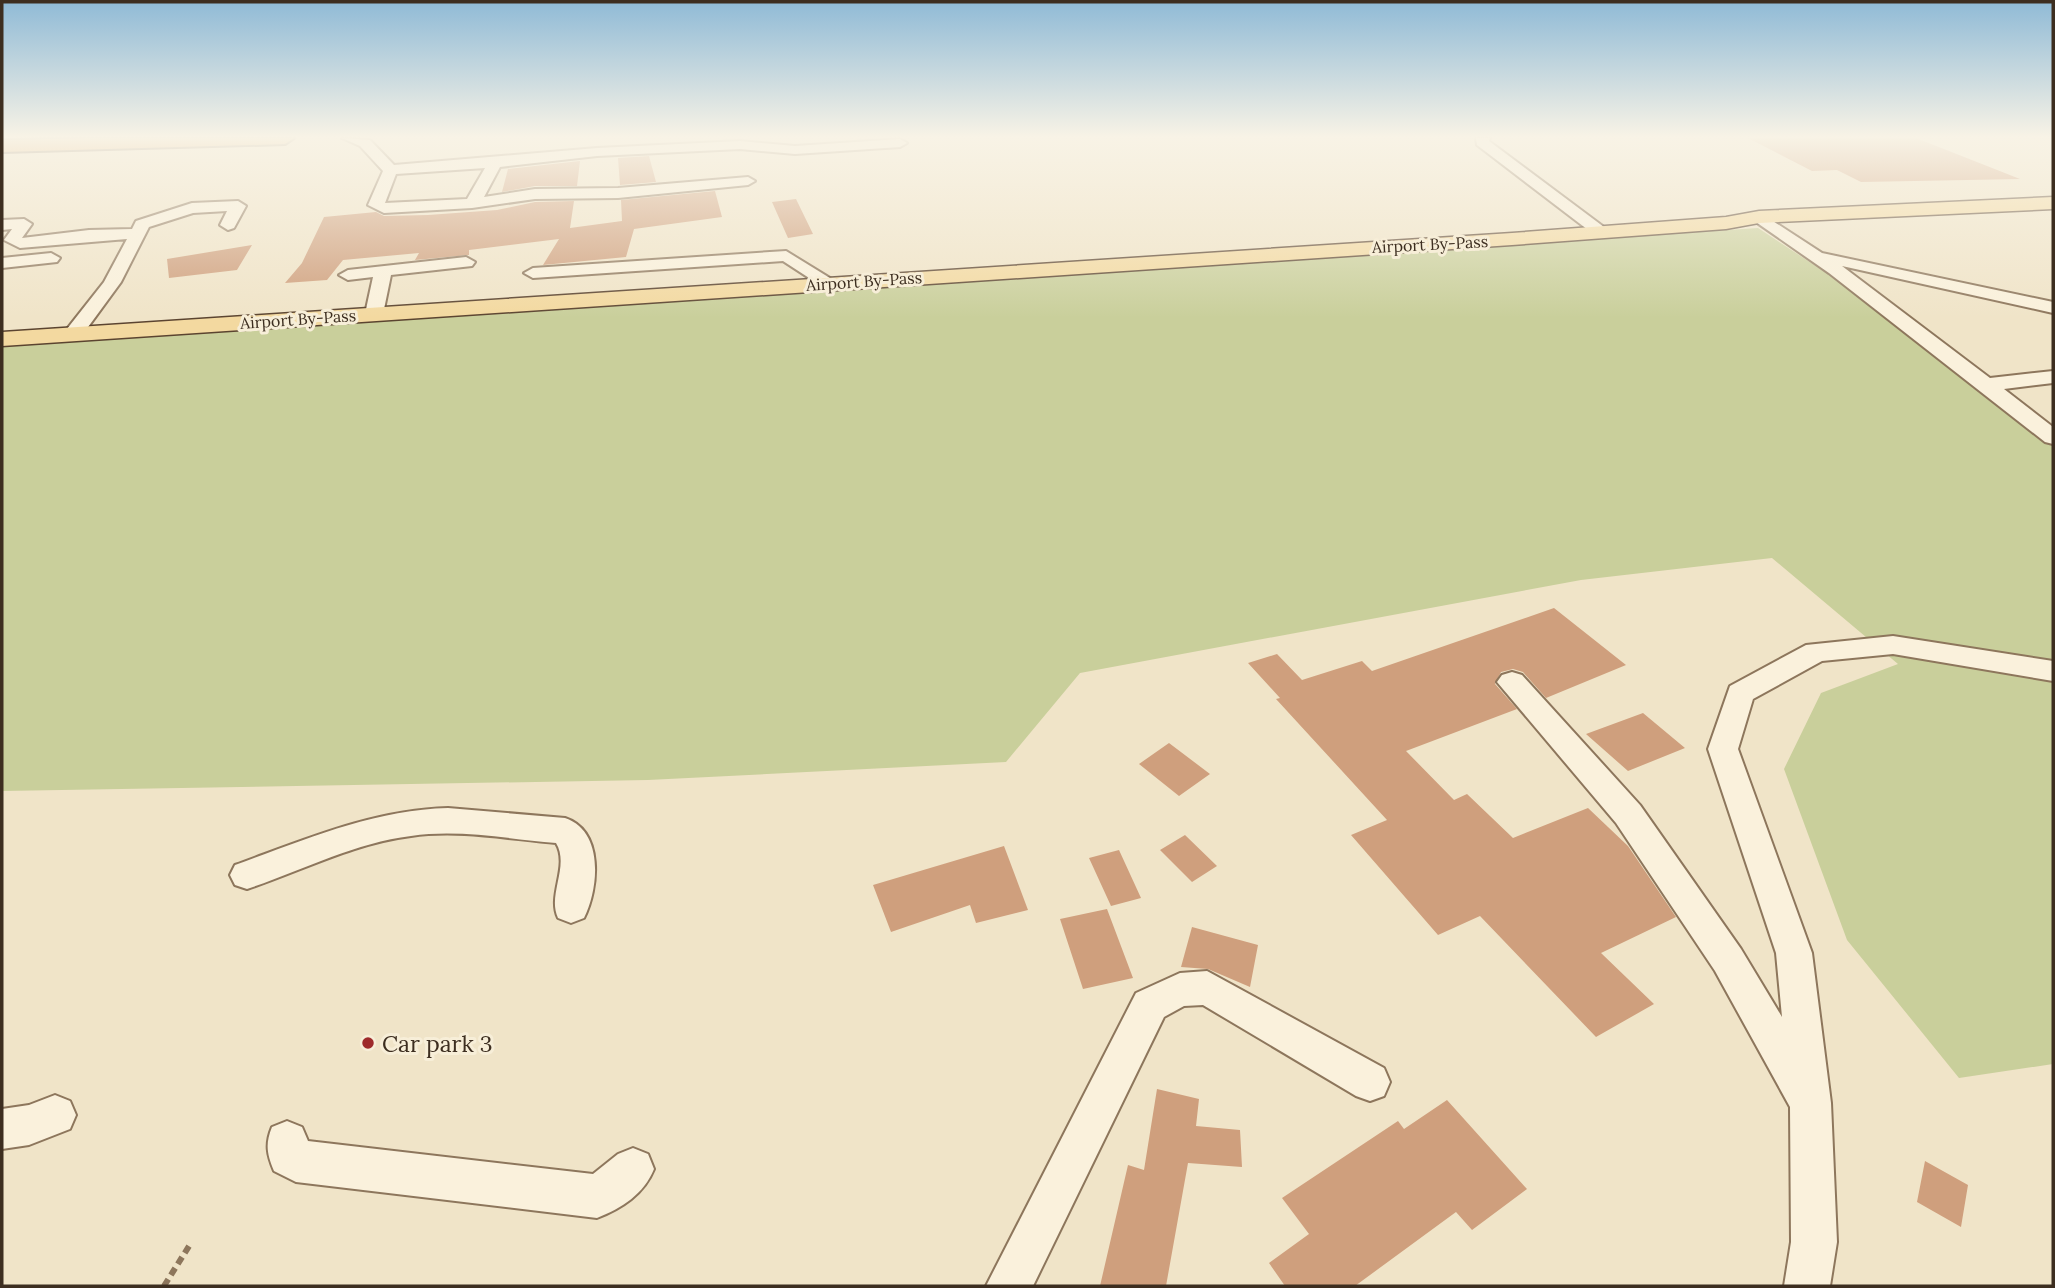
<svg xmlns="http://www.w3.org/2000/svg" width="2055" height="1288" font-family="Lora,serif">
  <rect width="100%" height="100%" fill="#f0e4c8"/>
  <!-- green -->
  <path fill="#c9cf9b" d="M1758 228 1954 357 2053 434V1064L1959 1078 1847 940 1784 769 1821 693 1898 664 1772 558 1581 580 1080 673 1006 762 648 780 2 791V346L708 296Z"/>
  <!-- building -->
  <path fill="#cf9f7d" d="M1748 138H1916L2020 179 1861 182 1837 170 1812 171Z
    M649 156 656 182 620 185 618 158Z
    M580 161 577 186H535L502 192 508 169Z
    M715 191 722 217 634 229 626 257 543 265 559 239 469 250V255L415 260 419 253 343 260 327 280 285 283 302 263 324 217 376 212 384 216 428 215 497 210 535 202 574 201 570 228 622 221 621 200Z
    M796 199 813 234 788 238 772 202Z
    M252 245 237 270 169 278 167 259Z
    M1554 608 1626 665 1546 698 1523 672 1513 669 1501 672 1495 684 1517 709 1406 751 1454 800 1467 794 1513 838 1588 808 1628 846 1676 917 1601 953 1654 1004 1596 1037 1480 916 1438 935 1351 835 1387 820 1276 699 1280 698 1248 663 1277 654 1302 680 1362 661 1372 671Z
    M1643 713 1685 748 1628 771 1586 734Z
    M1169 743 1210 774 1179 796 1139 764Z
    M1185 835 1217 866 1192 882 1160 850Z
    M1004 846 1028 910 976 923 970 905 891 932 873 885Z
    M1119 850 1141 898 1111 906 1089 858Z
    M1107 909 1133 978 1083 989 1060 919Z
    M1192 927 1258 945 1250 987 1208 969 1181 967Z
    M1157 1089 1199 1099 1196 1126 1240 1130 1242 1167 1188 1163 1166 1286H1100L1128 1165 1144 1170Z
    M1447 1100 1527 1189 1472 1230 1456 1212 1355 1286H1285L1269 1263 1309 1234 1282 1198 1398 1121 1404 1129Z
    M1925 1161 1968 1185 1961 1227 1917 1202Z"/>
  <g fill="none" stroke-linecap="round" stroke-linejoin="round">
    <defs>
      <path id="minor" d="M342 138 370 140 394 165 597 148 740 141 795 146 900 139 907 143 900 147 795 154 740 149 597 156 500 167 484 197 535 189 618 188 748 177 755 181 748 185 618 198 535 199 472 208 384 213 368 205 383 171 360 146ZM485 168 467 199 385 203 396 174Z
        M1476 138H1490L1489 141 1608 230V236H1596L1477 145Z
        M238 201 246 206 234 228 228 230 220 225 227 211 193 213 149 227 121 282 80 338 73 340 63 334 104 282 127 239 20 248 4 240 12 229 2 230V220L24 219 32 224 22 238 89 230 132 229 136 221 192 203Z
        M1759 212 1822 253 2053 302V313L1842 266 1990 378 2053 371V383L2004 389 2053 427V444L2045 442 1829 273 1753 220V214Z
        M786 251 838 283 835 287H823L783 261 533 278 524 273 533 268Z
        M51 253 60 258 57 262 2 268V258Z
        M466 257 475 262 472 266 391 275 383 314 374 320 365 314 373 277 348 280 339 275 348 270Z
        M1893 636 2053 661V681L1893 654 1822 661 1753 699 1738 749 1812 953 1831 1103 1837 1242 1830 1286H1784L1791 1242 1790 1107 1715 971 1616 823 1497 682 1502 675 1512 672 1522 675 1640 805 1741 949 1782 1017 1776 953 1708 749 1730 686 1806 645Z
        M448 808 565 818C604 831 599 888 584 918L571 923 558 918C547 895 570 866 556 843 508 839 459 829 411 836 354 843 301 871 247 889L235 885 230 875 235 865C304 840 373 810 448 808Z
        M1207 971 1384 1068 1390 1082 1384 1096 1370 1101 1356 1096 1203 1005 1184 1006 1164 1017 1033 1286H986L1136 993 1180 973Z
        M55 1095 70 1101 76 1115 70 1129 29 1145 2 1149V1109L29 1105Z
        M287 1121 302 1127 308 1141 593 1174 618 1154 633 1148 648 1154 654 1169C644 1194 622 1208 597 1218L296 1182 274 1171C267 1154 265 1144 272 1127Z"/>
      <path id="major" d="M2053 197V209L1759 223 1726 229 1512 245 2 346V332L1512 233 1726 217 1759 211Z"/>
      <path id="highway" d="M91 138H294L285 144 2 152V140Z"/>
    </defs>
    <!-- minor casing -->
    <use href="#minor" stroke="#8d765c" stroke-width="4"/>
    <!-- major casing -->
    <use href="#major" stroke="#5b4430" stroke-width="3"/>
    <!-- highway casing -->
    <use href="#highway" stroke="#5b4430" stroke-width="4"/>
    <!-- path -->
    <path stroke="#8d765c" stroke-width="6" stroke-dasharray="8 5" stroke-linecap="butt" d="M164 1286 191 1243"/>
    <!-- minor -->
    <use href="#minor" fill="#faf1dc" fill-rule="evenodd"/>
    <!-- major -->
    <use href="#major" fill="#f3d9a0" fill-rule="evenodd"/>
    <!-- highway -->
    <use href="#highway" fill="#e0a458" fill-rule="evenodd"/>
  </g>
  <!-- sky -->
  <linearGradient id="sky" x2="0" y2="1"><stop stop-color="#8fbad6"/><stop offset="0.43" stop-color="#f8f3e6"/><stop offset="1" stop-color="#f8f3e6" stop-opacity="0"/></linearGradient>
  <rect width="2055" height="318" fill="url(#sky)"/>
  <!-- markers -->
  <circle fill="#9e2a2b" stroke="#f7eed8" stroke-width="2.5" cx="368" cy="1043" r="7"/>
  <g text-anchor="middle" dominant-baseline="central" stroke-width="6" stroke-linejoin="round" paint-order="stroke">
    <!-- far-street labels -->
    <g font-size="16" fill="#3d2e20" stroke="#f7eed8">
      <text transform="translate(1430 244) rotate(-3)">Airport By-Pass</text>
      <text transform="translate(864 281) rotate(-4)">Airport By-Pass</text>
      <text transform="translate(298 319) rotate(-4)">Airport By-Pass</text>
    </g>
    <!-- near-poi labels -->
    <g font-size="23" fill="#3d2e20" stroke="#f7eed8" text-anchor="start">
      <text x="382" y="1043">Car park 3</text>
    </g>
  </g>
  <!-- border -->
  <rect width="2055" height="1288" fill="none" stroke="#3d2e20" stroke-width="7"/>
</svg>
